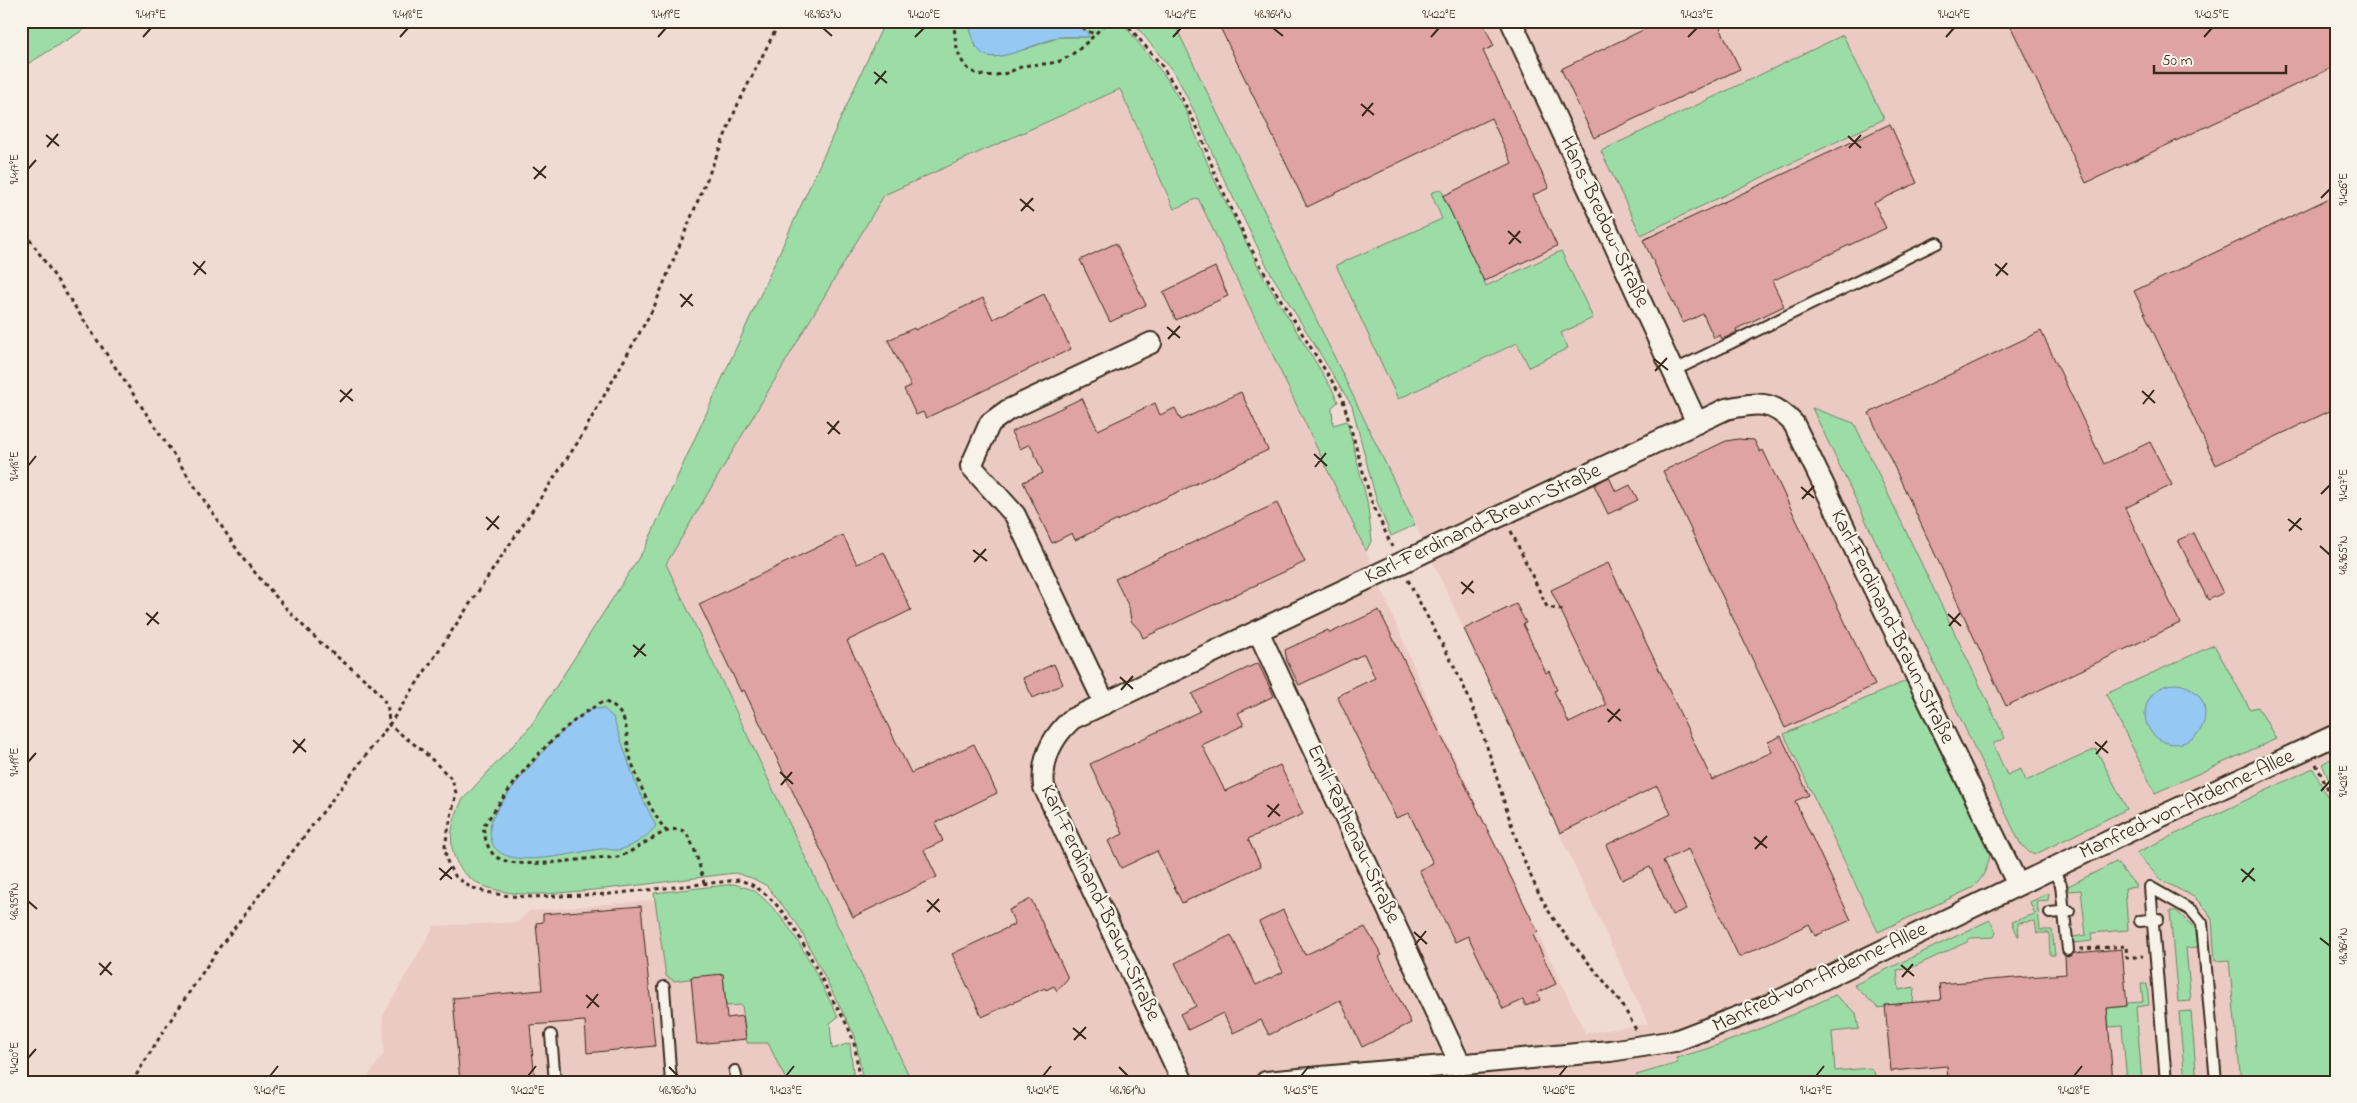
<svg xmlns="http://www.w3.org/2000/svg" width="2357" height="1103" font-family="'Indie Flower',sans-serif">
  <rect width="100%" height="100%" fill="#f0dbd3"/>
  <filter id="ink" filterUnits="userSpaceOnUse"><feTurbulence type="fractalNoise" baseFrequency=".02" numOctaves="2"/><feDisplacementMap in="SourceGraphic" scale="10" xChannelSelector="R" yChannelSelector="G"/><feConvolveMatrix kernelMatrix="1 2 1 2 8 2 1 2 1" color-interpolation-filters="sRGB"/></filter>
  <g filter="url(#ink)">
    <!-- built -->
    <path fill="#ebcac4" d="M1172 21H2336V756L2136 853 2161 880 2194 897 2211 916 2216 961 2229 960 2241 1082H1876L1870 1068 1835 1071 1832 1032 1858 1029 1835 995 1757 1031 1711 1049 1677 1058 1678 1063 1637 1074 1641 1082H912L666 564 884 195 1120 89 1171 204 1198 197 1366 551 1428 701 1585 1033 1648 1024 1417 528Z
      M655 900 666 976 688 979 691 977 723 974 768 1043 787 1082H364L384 1053 383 1015 434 926 518 922 529 911Z"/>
    <!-- green -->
    <path fill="#9cdda7" stroke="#6c8462" d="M21 21H98L21 68Z
      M885 21H968L976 47 994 57 1026 49 1060 37H1088L1087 32 1065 21H1121L1165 76 1185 109 1214 179 1264 278 1332 389 1338 402 1332 407 1333 425 1347 421 1367 501 1372 540 1366 551 1198 198 1174 209 1120 89 884 195 666 564 912 1082H863L855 1036 798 925 767 886 752 878 735 873C684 879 632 887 581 891 555 893 526 897 501 891 451 881 440 842 463 799L530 727 645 548Z
      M1132 21H1173L1415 525 1391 536 1376 499 1352 406 1270 272 1220 171 1197 117 1176 75Z
      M1843 35 1884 119 1641 235 1601 151Z
      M1441 189 1486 286 1561 251 1593 318 1561 333 1568 348 1529 367 1517 343 1398 399 1336 265 1442 219 1431 193Z
      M1812 408 1854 423 2005 738 1993 744 2007 775 2021 769 2026 781 2096 749 2127 809 2036 854 2029 852 2020 843Z
      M2214 645 2250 709 2258 707 2276 739 2155 793 2106 694Z
      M1906 681 1990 855C1987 869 1983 879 1972 888L1878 932 1784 734Z
      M2336 756V795L2322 764Z
      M2313 768 2336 814V1082H2241L2229 960 2215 961 2212 920 2207 910 2194 897 2161 880 2136 853Z
      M2116 862 2137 887 2125 888 2128 930 2091 933 2092 941 2074 943 2073 937 2086 935 2081 890 2070 891 2066 887Z
      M735 884C741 887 751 888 756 892 795 923 816 975 838 1017L830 1023 832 1049 850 1043 854 1082H787L768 1043H747L742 1005 726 1006 723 974 674 981 666 976 654 893Z
      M2049 893 2048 900 2037 901 2040 930H2052L2055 955H2050L2049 933H2037L2035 921 2018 923 2019 936H2018L2012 922 2035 914 2030 902Z
      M2170 911H2176L2195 928 2198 947 2186 948 2191 1001 2178 1002Z
      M1990 920 1996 932 1994 937 1970 938 1967 942 1911 968 1897 970 1899 990 1914 987 1913 1003 1878 1008 1854 985Z
      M2141 984H2147L2149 1005 2136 1007 2142 1082H2127L2122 1026 2109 1027 2107 1008 2127 1006V1003L2143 1002Z
      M1835 995 1856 1013 1859 1029 1832 1032 1835 1071 1870 1068 1874 1072 1876 1082H1641L1636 1075 1678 1063 1676 1058C1732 1043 1783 1019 1835 995Z
      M2191 1011 2197 1082H2185L2179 1012Z"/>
    <!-- water -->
    <path fill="#95c8f2" stroke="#71899d" d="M968 21H1065L1088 32V37C1079 37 1069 36 1060 37 1043 40 1001 63 985 55 973 50 972 32 968 21Z
      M2145 714a30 30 0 1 1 60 0a30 30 0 1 1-60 0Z
      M603 708 613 717 637 787 656 826C647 837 634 846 619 850 613 851 606 848 600 849 576 852 516 869 497 850 490 844 489 830 491 822 497 800 567 721 588 711 592 709 598 709 603 708Z"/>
    <!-- building -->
    <path fill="#dea3a2" stroke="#3b2a1e" d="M1217 21H1482L1494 46 1483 51 1549 188 1533 195 1557 246 1484 281 1443 196 1512 163 1491 118 1307 207Z
      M1662 21H1717L1740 69 1594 138 1561 69Z
      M2008 21H2336V66L2086 183Z
      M1890 124 1917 183 1874 203 1886 228 1772 281 1784 306 1736 329 1737 332 1727 337 1722 339 1720 335 1714 338 1703 314 1683 323 1643 240Z
      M2336 195V408L2216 465 2134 291Z
      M1116 243 1146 305 1110 322 1080 260Z
      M1215 267 1228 296 1176 320 1163 292Z
      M1044 294 1071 349 926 418 923 412 916 415 904 389 911 386 888 340 914 328 915 330 983 298 993 319Z
      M2041 331 2104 464 2150 442 2172 485 2125 508 2180 623 2006 706 1869 413Z
      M1241 392 1268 450 1075 540 1072 533 1052 543 1023 482 1043 473 1030 444 1020 449 1011 432 1082 398 1098 430 1155 403 1160 415 1175 408 1181 420Z
      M1738 439 1754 440 1760 452 1763 450 1875 685 1785 728 1663 471 1726 441Z
      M1609 477 1616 492 1630 485 1638 500 1608 514 1594 485Z
      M1277 503 1305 562 1143 638 1140 631 1131 621 1129 607 1115 579Z
      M2194 533 2223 593 2208 600 2178 540Z
      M843 535 857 564 884 552 911 610 847 641 911 773 974 744 997 793 935 823 943 841 924 850 937 877 853 917 744 690 741 692 699 604Z
      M1608 563 1712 780 1772 752 1768 742 1781 736 1809 795 1795 801 1851 920 1815 936 1809 924 1739 957 1688 849 1663 861 1686 909 1672 915 1650 867 1622 880 1606 845 1671 814 1657 786 1560 833 1464 629 1516 604 1526 623 1523 624 1546 673 1549 671 1557 690 1554 691 1569 723 1606 705 1551 590Z
      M1379 610 1538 932 1533 935 1556 984 1537 993 1540 1000 1526 1006 1523 1000 1503 1009 1468 936 1455 942 1419 870 1433 863 1409 813 1396 818 1337 696 1375 678 1364 654 1299 685 1287 661 1285 650 1328 630 1330 633Z
      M1258 663 1274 696 1238 713 1244 725 1202 745 1225 791 1280 765 1303 814 1248 839 1261 866 1182 903 1157 851 1121 868 1108 841 1123 834 1090 764 1200 711 1192 694Z
      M1054 664 1063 684 1033 698 1023 678Z
      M1031 899 1068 978 1057 991 1054 986 1046 990 1045 988 982 1017 952 954 1015 924 1009 910Z
      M641 906 655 1046 587 1053 585 1021 530 1025 535 1082H460L453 998 542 990 536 923 543 922V914Z
      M1283 910 1305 955 1365 927 1382 955 1379 957 1411 1023 1362 1047 1340 1000 1269 1035 1261 1020 1233 1033 1223 1013 1188 1030 1180 1014 1196 1006 1175 963 1231 935 1256 985 1283 972 1259 922Z
      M2122 949 2127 1006 2107 1008 2113 1082H1948L1947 1066 1891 1071 1885 1005 1941 1000 1939 984 2066 974 2065 956 2069 957 2074 953Z
      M723 974 727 1018 743 1016 746 1039 697 1044 691 977Z"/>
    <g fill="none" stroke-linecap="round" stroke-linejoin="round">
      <defs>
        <path id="lane" d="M1673 371 1937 243
          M2052 868 2061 885 2068 950
          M2150 887 2192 911 2202 923 2216 1082
          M2150 887 2166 1082
          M2050 913 2069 911
          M2140 921 2158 919
          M664 987 671 1082
          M551 1035 555 1082
          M735 1071 737 1082"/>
        <path id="street" d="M1511 21 1697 423
          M1258 631 1460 1064
          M1105 704 1015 515 971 466 990 423 1008 410 1151 343
          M1183 1082 1044 787C1041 760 1052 737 1072 719L1726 409C1756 403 1772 399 1794 424L2018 885
          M1266 1082 1610 1051 1675 1041 1772 1004 2134 829 2336 735"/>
      </defs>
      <!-- lane casing -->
      <use href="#lane" stroke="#3b2a1e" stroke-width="14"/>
      <!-- street casing -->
      <use href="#street" stroke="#3b2a1e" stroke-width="24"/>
      <!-- path -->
      <path stroke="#3b2a1e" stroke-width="3" stroke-dasharray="4 4" stroke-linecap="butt" d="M954 21C955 58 964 84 1007 73 1013 71 1019 67 1025 66 1036 63 1049 65 1060 61 1078 53 1094 36 1107 21
        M1077 21 1087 31 1095 34
        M1124 21 1162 66 1179 93 1200 133 1215 174 1247 241 1269 281 1342 397 1371 500 1392 547
        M21 226 244 560 291 614 325 647 372 685 383 698 388 709 389 725 423 751 452 779 456 793 445 845 446 857 449 867 456 877 470 887 486 892 509 896 532 897 610 894 739 880C783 891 809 956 829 993 836 1007 847 1022 852 1037 857 1050 857 1067 859 1082
        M1511 531 1547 607 1563 610
        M1408 580C1428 620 1453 660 1470 701 1498 767 1509 838 1543 901 1568 948 1613 981 1636 1030
        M2316 764 2336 806
        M667 832C651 812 639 784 631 760 623 735 634 715 604 701 552 730 516 778 483 827 485 836 486 847 494 855 511 871 572 860 595 858 603 857 613 859 621 856 634 852 670 822 683 831 693 837 701 871 704 883
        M2080 949 2126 946 2127 958 2143 956
        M132 1082 166 1027 219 948 389 725 578 442 654 307 738 104 780 21"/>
      <!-- lane -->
      <use href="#lane" stroke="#f7f3e8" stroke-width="10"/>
      <!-- street -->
      <use href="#street" stroke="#f7f3e8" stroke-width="20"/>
    </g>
  </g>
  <!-- ticks -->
  <path fill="none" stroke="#3b2a1e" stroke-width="2" d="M823 28 832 36M1273 28 1283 36M143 37 151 28M400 37 408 28M658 37 666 28M915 37 924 28M1173 37 1181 28M1431 37 1439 28M1688 37 1697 28M1946 37 1954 28M2204 37 2212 28M874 72 887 83M875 84 886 71M1361 104 1374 115M1362 116 1373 103M46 135 59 146M1848 136 1861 148M47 147 58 134M1849 148 1861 135M533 167 546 178M28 169 36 160M534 179 546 166M2321 198 2330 189M1020 199 1034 211M1021 211 1033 198M1508 231 1521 243M1509 244 1520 231M193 262 206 274M1995 264 2008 275M194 275 205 261M1996 276 2007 263M680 294 693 306M681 307 692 294M1167 327 1180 338M1168 339 1180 326M1654 359 1668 370M1655 371 1667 358M340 390 353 401M2142 391 2155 403M340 402 352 389M2143 404 2154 390M827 422 840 434M828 434 839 421M1314 454 1327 466M28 466 36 456M1315 467 1326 453M1801 487 1814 498M2321 494 2330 485M1802 499 1814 486M486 517 499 529M2288 519 2302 530M487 530 499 516M2289 531 2301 518M2320 546 2330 555M973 550 987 561M974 562 986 549M1461 582 1474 593M1462 594 1473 581M146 613 159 624M1948 614 1961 626M147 625 158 612M1949 626 1960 613M633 645 646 656M634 657 645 644M1120 677 1133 689M1121 690 1133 676M1607 709 1621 721M1608 722 1620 709M293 740 306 752M2095 742 2108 753M293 753 305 739M2096 754 2107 741M28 762 36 753M780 772 793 784M781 785 792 772M2321 791 2330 781M1267 805 1280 816M1268 817 1279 804M1754 837 1767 848M1755 849 1767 836M439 868 452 879M2241 869 2255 881M440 880 452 867M2242 882 2254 868M927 900 940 912M28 901 37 909M927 912 939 899M1414 932 1427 944M2320 938 2330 946M1415 945 1426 931M99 963 112 975M1901 965 1914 976M100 975 111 962M1902 977 1913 964M586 995 599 1007M587 1008 598 994M1073 1028 1086 1039M1074 1040 1086 1027M28 1058 36 1049M669 1067 678 1076M1119 1067 1128 1076M270 1076 278 1066M528 1076 536 1066M786 1076 794 1066M1043 1076 1051 1066M1301 1076 1309 1066M1559 1076 1567 1066M1816 1076 1824 1066M2074 1076 2082 1066"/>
  <g text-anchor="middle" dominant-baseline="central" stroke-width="4.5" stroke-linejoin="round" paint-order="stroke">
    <!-- street labels -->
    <g font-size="21" fill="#3b2a1e" stroke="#f7f3e8">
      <text transform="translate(1604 222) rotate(65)">Hans-Bredow-Straße</text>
      <text transform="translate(1483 524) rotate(-25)">Karl-Ferdinand-Braun-Straße</text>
      <text transform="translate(1892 627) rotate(64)">Karl-Ferdinand-Braun-Straße</text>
      <text transform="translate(2187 805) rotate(-25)">Manfred-von-Ardenne-Allee</text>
      <text transform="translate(1353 834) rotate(65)">Emil-Rathenau-Straße</text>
      <text transform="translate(1100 903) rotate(65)">Karl-Ferdinand-Braun-Straße</text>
      <text transform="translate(1820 978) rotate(-25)">Manfred-von-Ardenne-Allee</text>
    </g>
  </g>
  <!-- margin -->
  <rect width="2357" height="1103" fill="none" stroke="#f7f3e8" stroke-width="55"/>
  <!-- scale -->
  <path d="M2154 65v8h132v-8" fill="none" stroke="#3b2a1e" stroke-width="2.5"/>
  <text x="2162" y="65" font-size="15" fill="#3b2a1e" stroke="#f7f3e8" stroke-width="4" paint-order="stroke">50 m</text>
  <rect x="28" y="28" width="2302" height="1048" fill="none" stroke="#3b2a1e" stroke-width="2"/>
  <g font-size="12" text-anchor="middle" fill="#3b2a1e">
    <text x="151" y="18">9.417°E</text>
    <text x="408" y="18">9.418°E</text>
    <text x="666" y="18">9.419°E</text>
    <text x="823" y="18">48.963°N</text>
    <text x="924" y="18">9.420°E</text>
    <text x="1181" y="18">9.421°E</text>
    <text x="1273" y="18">48.964°N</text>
    <text x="1439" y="18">9.422°E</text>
    <text x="1697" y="18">9.423°E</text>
    <text x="1954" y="18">9.424°E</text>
    <text x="2212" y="18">9.425°E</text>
    <text transform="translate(14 169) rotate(-90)" y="4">9.417°E</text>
    <text transform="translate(2343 189) rotate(-90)" y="4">9.426°E</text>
    <text transform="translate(14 466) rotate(-90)" y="4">9.418°E</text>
    <text transform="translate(2343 485) rotate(-90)" y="4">9.427°E</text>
    <text transform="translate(2343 555) rotate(-90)" y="4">48.965°N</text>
    <text transform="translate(14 762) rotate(-90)" y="4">9.419°E</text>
    <text transform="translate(2343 781) rotate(-90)" y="4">9.428°E</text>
    <text transform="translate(14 901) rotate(-90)" y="4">48.959°N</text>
    <text transform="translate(2343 946) rotate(-90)" y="4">48.964°N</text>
    <text transform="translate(14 1058) rotate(-90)" y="4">9.420°E</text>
    <text x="270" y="1094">9.421°E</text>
    <text x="528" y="1094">9.422°E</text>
    <text x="678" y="1094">48.960°N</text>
    <text x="786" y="1094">9.423°E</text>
    <text x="1043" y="1094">9.424°E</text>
    <text x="1128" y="1094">48.961°N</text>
    <text x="1301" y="1094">9.425°E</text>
    <text x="1559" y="1094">9.426°E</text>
    <text x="1816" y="1094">9.427°E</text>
    <text x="2074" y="1094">9.428°E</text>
  </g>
</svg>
